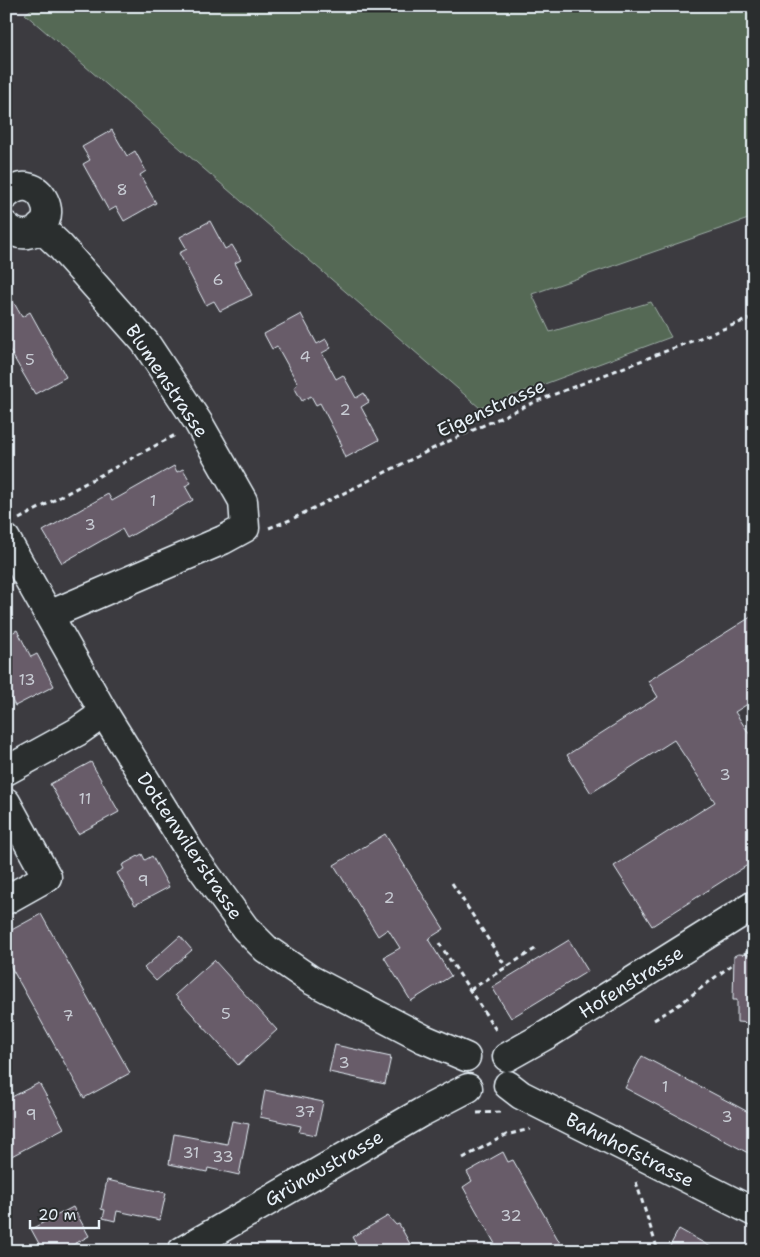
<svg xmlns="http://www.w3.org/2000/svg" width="760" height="1257" font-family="'Shantell Sans',sans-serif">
  <rect width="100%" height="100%" fill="#3c3b40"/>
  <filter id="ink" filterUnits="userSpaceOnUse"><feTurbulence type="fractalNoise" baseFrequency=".02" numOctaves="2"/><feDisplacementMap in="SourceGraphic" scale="10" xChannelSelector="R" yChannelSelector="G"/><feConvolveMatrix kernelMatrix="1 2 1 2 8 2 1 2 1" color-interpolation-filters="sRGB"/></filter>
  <g filter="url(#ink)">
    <!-- green -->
    <path fill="#546955" stroke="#9eada6" d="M36 6H754V217L532 294 550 332 651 302 671 337 480 408 25 14Z"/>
    <!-- building -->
    <path fill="#675b69" stroke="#e8f1f8" d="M112 130 127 156 135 151 146 171 140 175 156 203 124 221 116 207 109 211 83 164 90 160 82 147Z
      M210 221 225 249 232 245 241 260 235 263 252 295 220 311 214 301 206 305 179 253 187 249 180 237Z
      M6 289 22 317 30 312 66 377 35 394 6 344Z
      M301 314 317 344 326 339 331 348 322 353 336 379 343 375 356 398 364 393 369 402 361 407 379 440 345 458 340 446 342 445 320 403 316 405 311 396 302 401 294 387 298 384 277 346 272 349 264 334Z
      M174 466 177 472 183 469 191 483 185 486 193 500 127 538 122 529 62 563 43 531 108 494 112 501Z
      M754 615V700L735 712 754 741V861L652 926 614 866 715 802 674 740 591 793 567 755 658 697 648 681Z
      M17 630 31 657 37 654 54 686 15 706 6 689V636Z
      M91 762 119 812 78 834 50 784Z
      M385 834 444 929 428 939 451 976 411 1001 384 957 400 948 388 929 378 936 334 865Z
      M142 854 145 860 152 856 169 887 135 905 117 873 124 869 122 865Z
      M41 914 130 1073 84 1098 6 958V933Z
      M180 936 192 950 156 981 144 968Z
      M569 940 588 971 511 1018 492 987Z
      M738 954 754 955V1023L737 1022V1000H733L734 956Z
      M214 960 277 1030 238 1065 175 995Z
      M335 1045 391 1057 385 1084 329 1072Z
      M642 1056 754 1115V1147L750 1154 625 1088Z
      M39 1083 64 1128 6 1159V1100Z
      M265 1090 323 1102 316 1135 299 1132 301 1126 260 1117Z
      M232 1121 249 1124 239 1175 208 1168 207 1172 169 1164 174 1134 227 1144Z
      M503 1152 508 1162 513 1160 560 1243 554 1246 557 1251H499L463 1187 472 1181 467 1172Z
      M107 1180 166 1193 160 1220 117 1211 115 1221 103 1218 105 1210 101 1209Z
      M73 1207 89 1236 62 1251H43L31 1229Z
      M388 1216 396 1225 399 1224 414 1251H354L353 1249 357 1246 352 1237Z
      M679 1229 718 1251H678L670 1246Z"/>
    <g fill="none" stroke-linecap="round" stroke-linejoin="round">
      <defs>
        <path id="minor" d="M6 195C40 165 67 227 27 234 19 235 12 232 6 226
          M40 227 60 246 145 342 198 422 243 501 245 528 223 540 49 615
          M6 539 104 713 190 852 245 928 266 949 311 980 424 1039 466 1057
          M6 771 77 732 104 713
          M6 802 47 877 6 900
          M507 1057 548 1034 754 905
          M508 1085 521 1095 754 1212
          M182 1251 422 1112 468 1088"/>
      </defs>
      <!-- minor casing -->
      <use href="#minor" stroke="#e8f1f8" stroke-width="31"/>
      <!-- path -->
      <path stroke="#e8f1f8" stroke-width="3" stroke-dasharray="5 4" stroke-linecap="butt" d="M6 507 11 515
        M19 519 177 434
        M269 528 290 520 436 447 537 401 754 317
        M452 883 506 967
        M439 943 496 1030
        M744 954 754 948
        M470 990 535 949
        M654 1020 680 1004 734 963
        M477 1113 501 1112
        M463 1158 506 1135 530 1129
        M636 1182 658 1251"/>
      <!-- minor -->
      <use href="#minor" stroke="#2a2d2e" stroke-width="28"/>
    </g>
  </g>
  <g text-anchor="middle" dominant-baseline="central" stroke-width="4" stroke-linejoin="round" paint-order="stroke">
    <!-- number labels -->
    <g font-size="16" fill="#c8ccd4">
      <text x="122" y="189">8</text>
      <text x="218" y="279">6</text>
      <text x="305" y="356">4</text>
      <text x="30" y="359">5</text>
      <text x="345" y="409">2</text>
      <text x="153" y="500">1</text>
      <text x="90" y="524">3</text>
      <text x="27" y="679">13</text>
      <text x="725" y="774">3</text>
      <text x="85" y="798">11</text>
      <text x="143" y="880">9</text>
      <text x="389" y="897">2</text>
      <text x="226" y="1013">5</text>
      <text x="68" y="1015">7</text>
      <text x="344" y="1062">3</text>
      <text x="665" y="1086">1</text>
      <text x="305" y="1111">37</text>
      <text x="31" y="1114">9</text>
      <text x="727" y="1116">3</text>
      <text x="191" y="1152">31</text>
      <text x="223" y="1156">33</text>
      <text x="511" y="1215">32</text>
    </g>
    <!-- street labels -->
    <g font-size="19" fill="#e8f1f8" stroke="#2a2d2e">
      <text transform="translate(167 381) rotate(56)">Blumenstrasse</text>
      <text transform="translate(491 408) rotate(-24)">Eigenstrasse</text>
      <text transform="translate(190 846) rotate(56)">Dottenwilerstrasse</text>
      <text transform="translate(631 982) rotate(-32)">Hofenstrasse</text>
      <text transform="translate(630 1150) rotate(27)">Bahnhofstrasse</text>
      <text transform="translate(324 1168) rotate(-30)">Grünaustrasse</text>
    </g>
  </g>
  <!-- margin -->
  <rect width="760" height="1257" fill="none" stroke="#2a2d2e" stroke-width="25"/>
  <rect x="12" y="12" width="735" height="1232" fill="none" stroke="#e8f1f8" stroke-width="2" filter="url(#ink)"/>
  <!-- scale -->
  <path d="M30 1220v8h69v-8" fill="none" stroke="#e8f1f8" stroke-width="2.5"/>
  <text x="38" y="1220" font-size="15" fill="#e8f1f8" stroke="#2a2d2e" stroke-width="4" paint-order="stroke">20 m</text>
</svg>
